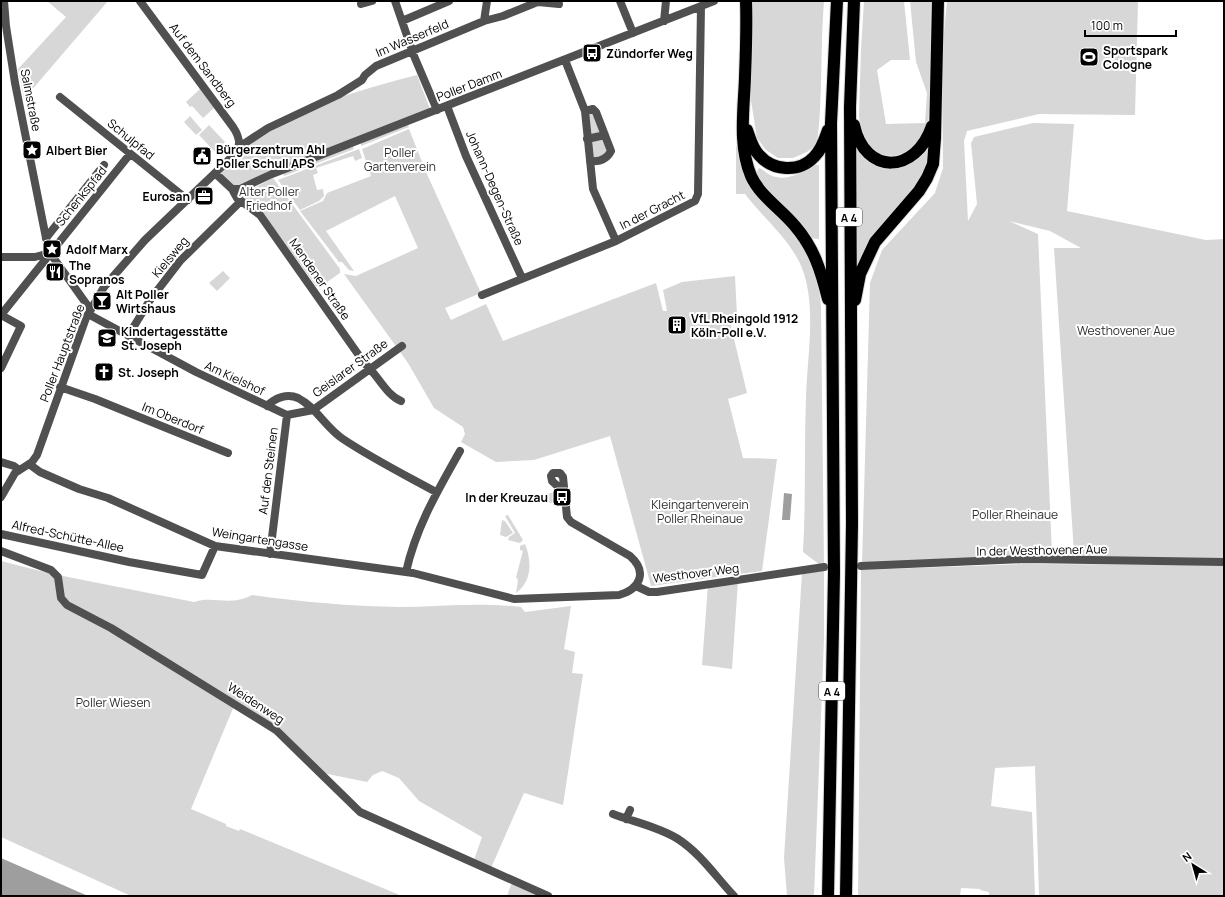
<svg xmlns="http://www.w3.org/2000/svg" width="1225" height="897" font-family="Manrope,sans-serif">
  <rect width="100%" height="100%" fill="#fff"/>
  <!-- green -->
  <path fill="#d7d7d7" d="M47 1H108L24 99 18 69 66 17Z
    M751 1H824C820 48 823 97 817 144L807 152 793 158H778L766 150 757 138 750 94Z
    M864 1H904L910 60H891L877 70 886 124 925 123 927 93 916 62 910 1H931L930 93 928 126 920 141 911 150 895 156 881 155 866 143 861 131 859 115 861 49Z
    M947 1H1138L1135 115 1039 114 967 131 964 141 968 221 977 204 971 143 974 137 1033 123 1074 124 1067 211 1206 240 1224 239V561L1066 558V553H1074L1054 248H1081L1050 231 1009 221 1038 234 1052 553H1063V558L862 564 870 283 882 250 935 193 943 168 942 56Z
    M417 75 430 109 241 185H233L221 174C269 115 347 93 417 75Z
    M200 89 214 108 203 118 192 106 190 107 186 102Z
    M592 112 600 132 591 135 588 113Z
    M190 116 202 130 196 135 184 122Z
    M209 125 225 142 215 152 199 135Z
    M408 125 409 127 361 146V143Z
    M409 129 426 172 481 293 445 308 451 320 486 304 503 341 656 283 663 311H667L663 290 682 282 735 276 737 316 729 318 747 393 728 399 743 458 777 459 762 571 651 586 610 436 534 460 496 462 461 442 465 434 463 427 434 408 408 363 344 274 356 276 418 248 395 196 326 231 354 271 349 270 342 262H339L300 211 323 201 327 193 371 176 362 149Z
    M604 139 608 150 607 154 593 158 591 142Z
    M928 142 930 156 924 176 856 269 855 148 857 147 861 153 887 166Z
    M353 146 354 149 284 176 283 173Z
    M736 146 786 223 806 249 818 280 821 307 824 565H820L803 552C806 501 804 449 806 398 807 357 817 307 802 268 790 239 764 219 745 194H736Z
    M359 149 362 158 355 161 353 156 316 168 318 173 313 175 317 190 323 189 324 196 319 201 300 210 278 180Z
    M812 165H819V239L810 238 763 187 756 173 759 168C764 170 766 173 770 175 785 182 801 174 812 165Z
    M273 178 340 269V273L320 287 316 286 263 213 239 196Z
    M223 271 230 278 217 291 209 283Z
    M546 498a5 5 0 1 1 10 0a5 5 0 1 1-10 0Z
    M508 515 523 540 520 543 508 540 509 537 515 533 505 516Z
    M502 520 505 521 513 533 506 537 500 535Z
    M525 544C532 561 532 582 516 593L518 580 516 577 523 551 520 550V546Z
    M1 561 48 573 194 602C213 595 230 607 252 595 301 602 350 606 399 607 439 607 480 602 521 607L525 612 571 606 564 649 575 652 572 673 583 674 563 805 524 793 491 868 474 860 482 837 419 801 399 778 382 771 373 775 367 782 323 773 283 733 234 706 191 809 226 824V826L239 831 240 829 402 896H131L1 837Z
    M1026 564 1224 565V896H1039L1035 766 995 768 991 806 1032 812 1035 896H989V892L980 890 981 882 980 889 961 888 960 896H858L861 570Z
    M824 570V639L814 896H787L784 858 802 573Z
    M738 581 732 669 702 665 708 585Z
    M512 882 543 896H507Z"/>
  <!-- water -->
  <path fill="#9e9e9e" d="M784 493 792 494 790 520H782Z
    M1 858 88 896H1Z"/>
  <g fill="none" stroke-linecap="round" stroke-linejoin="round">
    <defs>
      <path id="highway" d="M746 1C747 26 746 51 745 77 744 109 738 145 751 176 760 196 781 209 795 226 814 248 821 271 828 299
        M854 125C865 176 916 174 932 126
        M747 130C750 138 752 148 759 155 773 171 799 173 814 157 822 149 825 139 828 130
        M855 300 860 274 875 242 919 191 927 178 933 164 935 138 938 1
        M828 896 834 573 831 123 837 1
        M846 896 852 524 850 107 854 1"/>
    </defs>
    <!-- highway casing -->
    <use href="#highway" stroke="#dbdbdb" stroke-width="14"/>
    <!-- minor -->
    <path stroke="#505050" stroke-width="8" d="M4 1 6 26 15 83 46 238 50 253 90 309
      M395 1 414 56 437 110
      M620 1 633 33
      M538 2 559 4
      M361 4 372 1
      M402 21 449 1
      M484 21 487 1
      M664 21 666 1
      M565 60 585 111 593 189 616 241
      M60 97 188 200
      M447 106 466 156 522 278
      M585 111 593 109 596 112 611 151C607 159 599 162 590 161
      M587 139 605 135
      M239 147 268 128 338 95 362 80 365 75 376 66 484 21 503 16 540 1
      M215 173 232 189 237 198 260 215 365 364C378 375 386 395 401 401
      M232 189H240L272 174 714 1
      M46 238 104 165
      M1 257H35L50 253
      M482 295 616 241 695 201 698 194 701 6
      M88 314 196 372 287 415 313 410 402 346
      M1 315 130 154
      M1 315 21 326 1 368
      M128 336 150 300 180 261 241 201
      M60 387 95 399 228 453
      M267 406C275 398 287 393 298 398 316 407 326 428 343 439 373 459 405 475 436 492
      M1 462 14 466 19 470
      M29 464 40 472 79 489 108 498 215 546 413 573 514 599 619 595C640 589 648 572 630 556L571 522 567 517 563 477 560 473H553L551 476 552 481 564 492
      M1 497 15 473 32 462 37 455 86 318 104 287 145 240 235 154C242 145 239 136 233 127L140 1
      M1 534 129 562 202 575 215 546
      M1 551 51 570 58 577 61 598 67 605 111 628 276 730 360 812 548 896
      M270 554 287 415
      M861 566 1026 559 1224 562
      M406 572C416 527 438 490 460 451
      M636 586 649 592H657L824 567
      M613 814C634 822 659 827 678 839 701 854 716 877 734 896
      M626 819 630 810"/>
    <!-- highway -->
    <use href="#highway" stroke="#000" stroke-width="12"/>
  </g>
  <!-- icons -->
  <defs>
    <symbol id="bus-square" viewBox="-11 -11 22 22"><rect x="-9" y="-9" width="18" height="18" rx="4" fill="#000" stroke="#fff"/><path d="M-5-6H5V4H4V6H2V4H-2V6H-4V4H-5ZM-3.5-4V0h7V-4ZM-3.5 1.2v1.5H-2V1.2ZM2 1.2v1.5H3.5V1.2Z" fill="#fff"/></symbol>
    <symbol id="stadium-square" viewBox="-11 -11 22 22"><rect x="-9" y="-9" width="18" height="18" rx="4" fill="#000" stroke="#fff"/><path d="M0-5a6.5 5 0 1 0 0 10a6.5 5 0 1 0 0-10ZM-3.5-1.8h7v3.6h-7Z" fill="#fff"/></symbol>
    <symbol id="sight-square" viewBox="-11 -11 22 22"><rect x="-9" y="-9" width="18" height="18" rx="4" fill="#000" stroke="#fff"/><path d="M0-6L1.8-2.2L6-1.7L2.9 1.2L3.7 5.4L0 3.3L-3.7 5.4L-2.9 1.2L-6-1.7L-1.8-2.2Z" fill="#fff"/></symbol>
    <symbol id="civic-square" viewBox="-11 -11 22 22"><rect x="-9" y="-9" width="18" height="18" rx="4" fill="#000" stroke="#fff"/><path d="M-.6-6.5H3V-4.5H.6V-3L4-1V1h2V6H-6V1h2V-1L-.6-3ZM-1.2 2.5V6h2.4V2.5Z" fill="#fff"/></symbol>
    <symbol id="office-square" viewBox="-11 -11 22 22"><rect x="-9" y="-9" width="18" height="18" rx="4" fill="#000" stroke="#fff"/><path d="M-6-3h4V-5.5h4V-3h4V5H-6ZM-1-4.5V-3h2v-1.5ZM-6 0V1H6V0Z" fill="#fff"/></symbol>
    <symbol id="restaurant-square" viewBox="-11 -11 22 22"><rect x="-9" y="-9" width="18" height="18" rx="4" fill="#000" stroke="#fff"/><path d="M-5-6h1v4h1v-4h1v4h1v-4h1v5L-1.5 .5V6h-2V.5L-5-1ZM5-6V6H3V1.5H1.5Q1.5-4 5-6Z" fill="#fff"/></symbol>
    <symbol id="bar-square" viewBox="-11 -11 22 22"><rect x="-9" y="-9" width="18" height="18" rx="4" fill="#000" stroke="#fff"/><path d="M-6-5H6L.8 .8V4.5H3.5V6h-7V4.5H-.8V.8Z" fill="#fff"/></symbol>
    <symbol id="building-square" viewBox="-11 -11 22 22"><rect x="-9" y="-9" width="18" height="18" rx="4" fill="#000" stroke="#fff"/><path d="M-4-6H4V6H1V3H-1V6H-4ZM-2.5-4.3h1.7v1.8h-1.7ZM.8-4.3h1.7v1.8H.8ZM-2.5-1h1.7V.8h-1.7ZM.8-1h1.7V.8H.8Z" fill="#fff"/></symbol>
    <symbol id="school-square" viewBox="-11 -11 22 22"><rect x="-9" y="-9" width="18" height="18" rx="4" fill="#000" stroke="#fff"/><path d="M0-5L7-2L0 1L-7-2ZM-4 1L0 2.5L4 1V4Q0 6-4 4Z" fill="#fff"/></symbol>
    <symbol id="church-square" viewBox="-11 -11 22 22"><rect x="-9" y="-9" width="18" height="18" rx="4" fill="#000" stroke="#fff"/><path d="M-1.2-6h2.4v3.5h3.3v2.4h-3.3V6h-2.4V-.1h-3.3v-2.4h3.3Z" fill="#fff"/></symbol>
  </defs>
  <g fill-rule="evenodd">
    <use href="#bus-square" x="581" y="42" width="22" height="22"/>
    <use href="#stadium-square" x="1078" y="46" width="22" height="22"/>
    <use href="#sight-square" x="21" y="139" width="22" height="22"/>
    <use href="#civic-square" x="191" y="145" width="22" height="22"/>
    <use href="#office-square" x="193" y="185" width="22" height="22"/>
    <use href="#sight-square" x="41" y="238" width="22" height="22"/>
    <use href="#restaurant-square" x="44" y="261" width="22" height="22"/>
    <use href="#bar-square" x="91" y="290" width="22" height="22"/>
    <use href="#building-square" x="666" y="314" width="22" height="22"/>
    <use href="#school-square" x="96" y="327" width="22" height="22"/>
    <use href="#church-square" x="93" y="361" width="22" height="22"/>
    <use href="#bus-square" x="551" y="486" width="22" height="22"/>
  </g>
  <g text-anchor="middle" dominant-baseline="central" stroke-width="4" stroke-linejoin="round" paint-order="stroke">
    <!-- shield labels -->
    <g fill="#fff" stroke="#4c4c4c" stroke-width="1">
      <rect x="836" y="208" width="26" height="18" rx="3"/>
      <rect x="819" y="682" width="26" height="18" rx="3"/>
    </g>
    <g font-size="11" font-weight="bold" fill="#000">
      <text x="849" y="217">A 4</text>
      <text x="832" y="691">A 4</text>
    </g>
    <!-- street labels -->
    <g font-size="12" fill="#000" stroke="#fff">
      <text transform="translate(412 38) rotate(-23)">Im Wasserfeld</text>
      <text transform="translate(203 65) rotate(53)">Auf dem Sandberg</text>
      <text transform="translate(469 85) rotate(-21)">Poller Damm</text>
      <text transform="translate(31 100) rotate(79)">Salmstraße</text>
      <text transform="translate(131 139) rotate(39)">Schulpfad</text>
      <text transform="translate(495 188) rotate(66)">Johann-Degen-Straße</text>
      <text transform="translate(81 196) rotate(-51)">Schenkspfad</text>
      <text transform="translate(652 210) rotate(-27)">In der Gracht</text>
      <text transform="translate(170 257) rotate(-50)">Kielsweg</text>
      <text transform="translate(320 279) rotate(55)">Mendener Straße</text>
      <text transform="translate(62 353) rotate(-69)">Poller Hauptstraße</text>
      <text transform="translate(350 368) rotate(-36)">Geislarer Straße</text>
      <text transform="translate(235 378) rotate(25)">Am Kielshof</text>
      <text transform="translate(173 418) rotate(22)">Im Oberdorf</text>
      <text transform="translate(268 471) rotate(-83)">Auf den Steinen</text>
      <text transform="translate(68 536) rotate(12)">Alfred-Schütte-Allee</text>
      <text transform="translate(260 539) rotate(9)">Weingartengasse</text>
      <text transform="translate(1042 550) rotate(-1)">In der Westhovener Aue</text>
      <text transform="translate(696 573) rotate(-7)">Westhover Weg</text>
      <text transform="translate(256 703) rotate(33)">Weidenweg</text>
    </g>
    <!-- poi labels -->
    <g font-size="12" font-weight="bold" fill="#000" stroke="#fff" text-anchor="start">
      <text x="1103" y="50">Sportspark<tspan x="1103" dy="14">Cologne</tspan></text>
      <text x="606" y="53">Zündorfer Weg</text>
      <text x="216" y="149">Bürgerzentrum Ahl<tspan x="216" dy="14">Poller Schull APS</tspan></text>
      <text x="46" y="150">Albert Bier</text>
      <text x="190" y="196" text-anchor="end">Eurosan</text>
      <text x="66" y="249">Adolf Marx</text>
      <text x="69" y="265">The<tspan x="69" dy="14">Sopranos</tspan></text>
      <text x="116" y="294">Alt Poller<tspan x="116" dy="14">Wirtshaus</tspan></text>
      <text x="691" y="318">VfL Rheingold 1912<tspan x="691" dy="14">Köln-Poll e.V.</tspan></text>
      <text x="121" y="331">Kindertagesstätte<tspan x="121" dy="14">St. Joseph</tspan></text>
      <text x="118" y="372">St. Joseph</text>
      <text x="548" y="497" text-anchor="end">In der Kreuzau</text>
    </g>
    <!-- park labels -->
    <g font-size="12" fill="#2e2e2e" stroke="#fff">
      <text x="400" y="152">Poller<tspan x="400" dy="14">Gartenverein</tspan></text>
      <text x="269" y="191">Alter Poller<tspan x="269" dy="14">Friedhof</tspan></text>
      <text x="1126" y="330">Westhovener Aue</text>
      <text x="700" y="504">Kleingartenverein<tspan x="700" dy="14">Poller Rheinaue</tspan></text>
      <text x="1015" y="514">Poller Rheinaue</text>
      <text x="113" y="702">Poller Wiesen</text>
    </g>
  </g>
  <!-- border -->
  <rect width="1225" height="897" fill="none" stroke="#000000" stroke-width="4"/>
  <!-- north arrow -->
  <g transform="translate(1193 865) rotate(323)" stroke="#ffffff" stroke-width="3" paint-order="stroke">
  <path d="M0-3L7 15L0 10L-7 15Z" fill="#000000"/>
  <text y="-6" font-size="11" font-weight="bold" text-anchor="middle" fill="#000000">N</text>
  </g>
  <!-- scale -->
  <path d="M1085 30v6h91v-6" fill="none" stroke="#000000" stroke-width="2"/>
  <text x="1091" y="30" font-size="12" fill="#000000" stroke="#ffffff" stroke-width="3" paint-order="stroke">100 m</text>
</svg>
